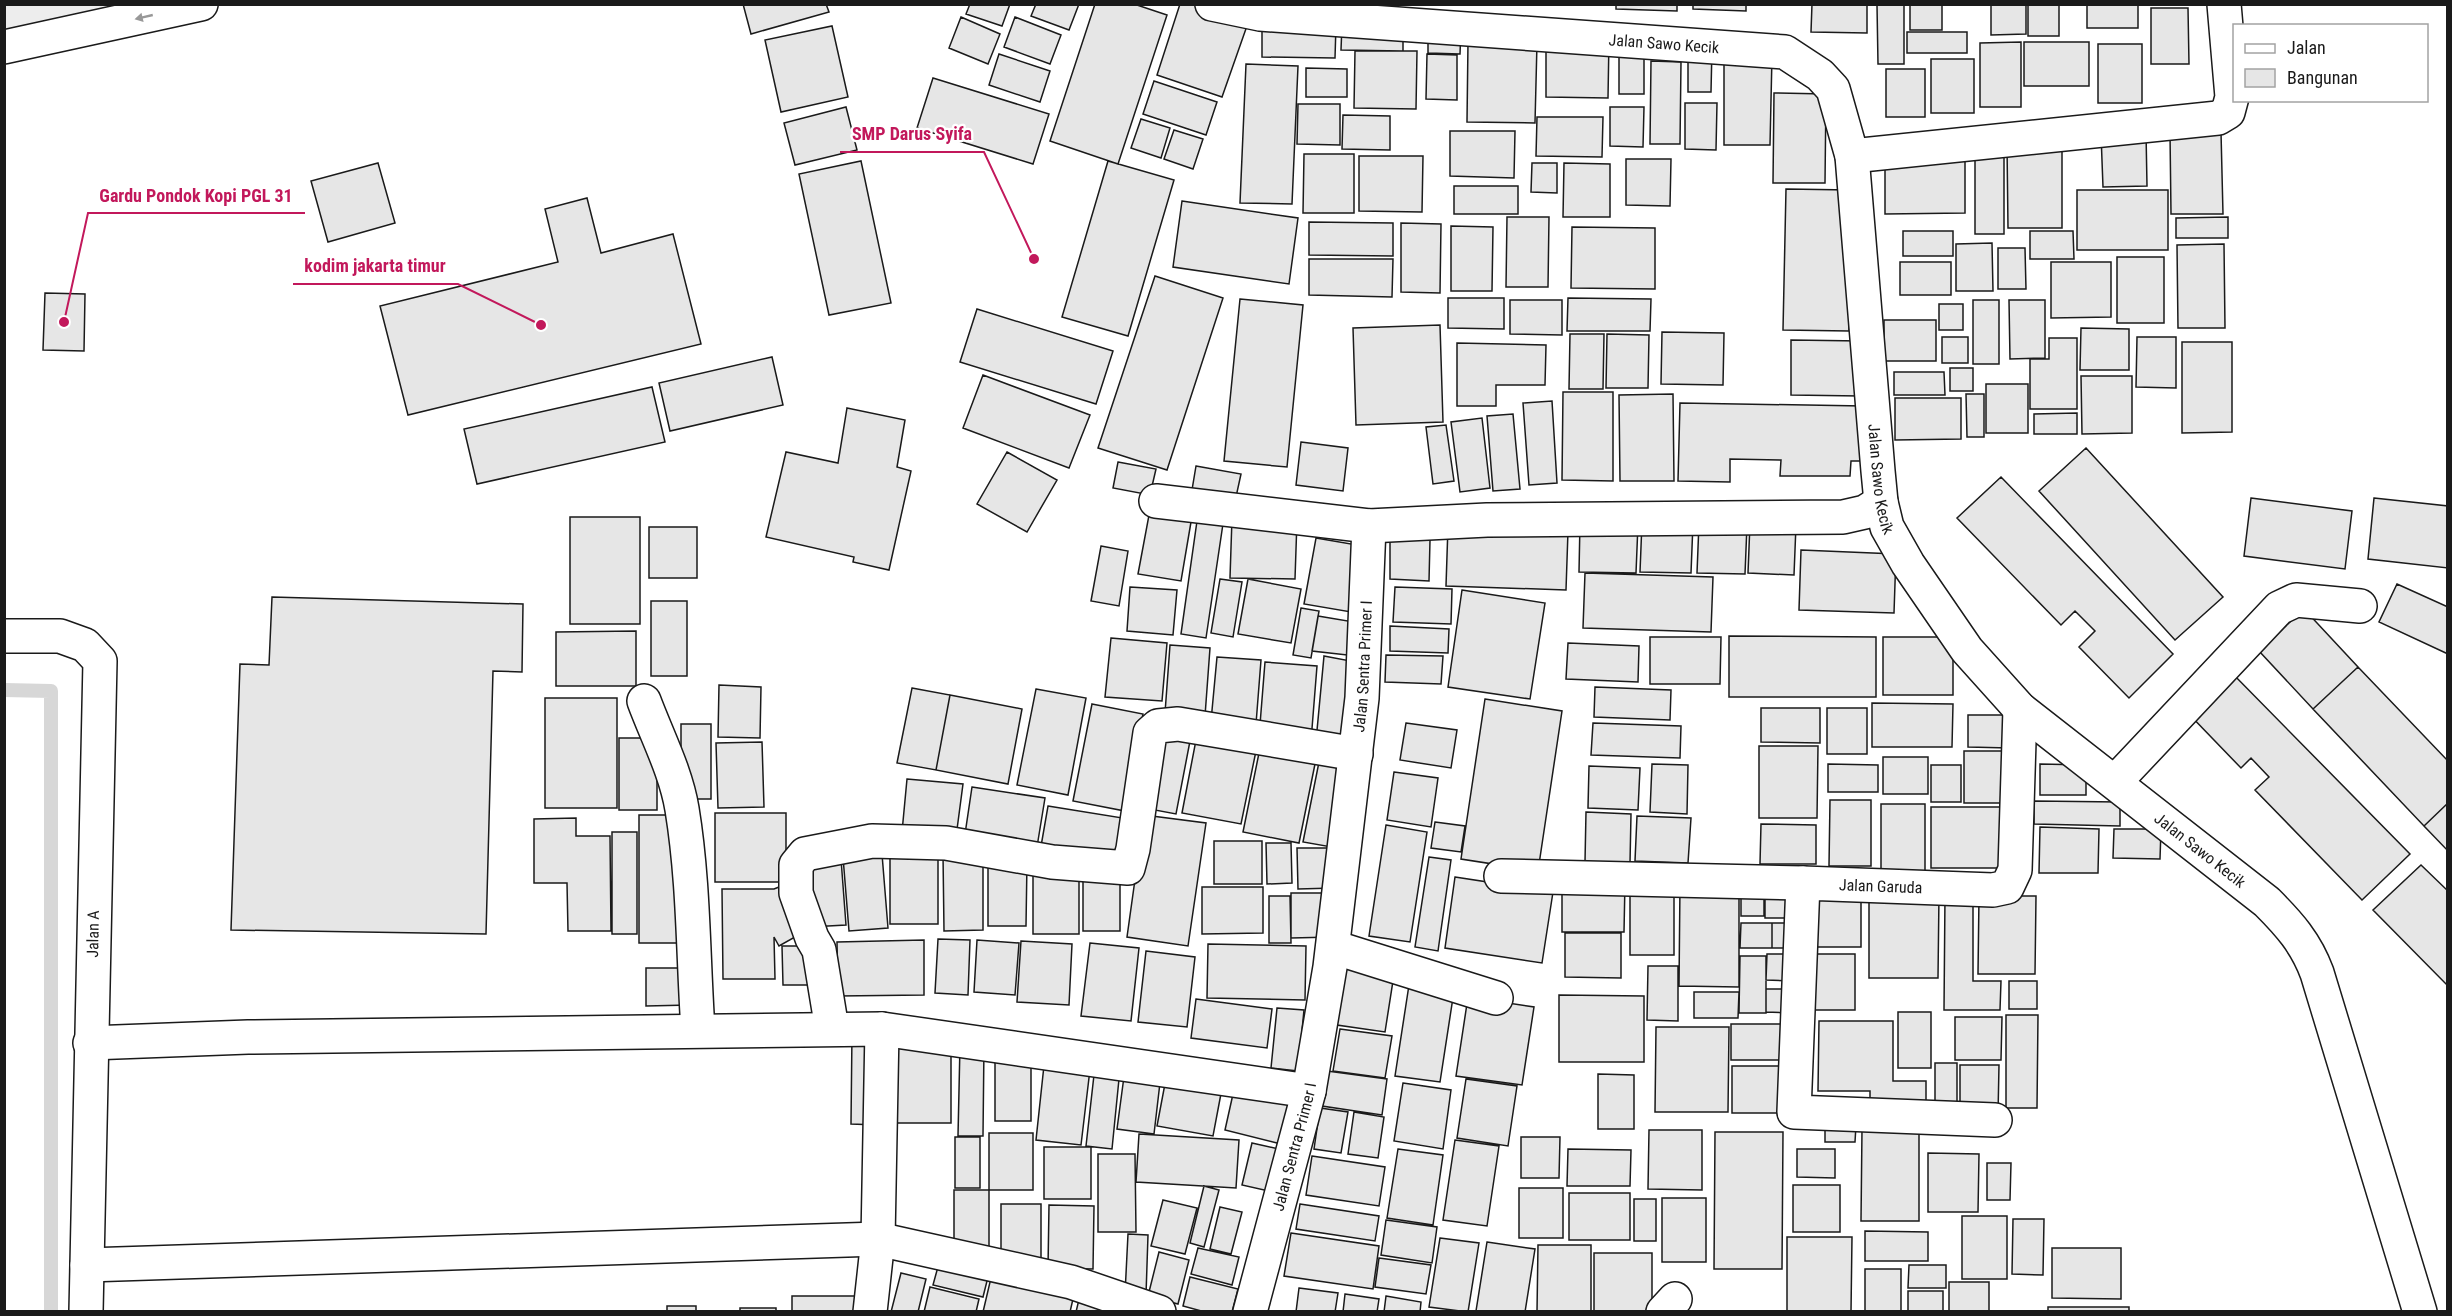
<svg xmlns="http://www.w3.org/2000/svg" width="2452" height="1316" font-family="'Roboto Condensed',sans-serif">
  <rect width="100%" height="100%" fill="#fff"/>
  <!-- built -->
  <path fill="#ededed" stroke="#6a6a6a" stroke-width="1.5" d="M5 5H193L5 47Z"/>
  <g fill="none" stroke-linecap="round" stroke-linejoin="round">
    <!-- stream -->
    <path stroke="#d7d7d7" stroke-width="14" d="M4 690 51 691V1312"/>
  </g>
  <!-- building -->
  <path fill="#e6e6e6" stroke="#1a1a1a" stroke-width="1.5" d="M743 4H826L829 12 751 34Z
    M970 4H1010L1002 26 966 14Z
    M1036 4H1079L1069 30 1031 16Z
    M1095 4H1134L1167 15 1118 164 1050 141Z
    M1180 4H1191L1248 23 1222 97 1157 75Z
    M1616 4H1677V11L1616 9Z
    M1693 4H1746V11L1693 9Z
    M1812 4H1867V33L1811 32Z
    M1910 4H1942V30H1910Z
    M1991 4H2026V34L1991 35Z
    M2028 4H2059V36H2028Z
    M2087 4H2138V28H2087Z
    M1877 5H1904V64H1878Z
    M2151 8H2188L2189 64H2151Z
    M961 17 1000 34 988 64 949 48Z
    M1015 17 1061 35 1050 64 1004 47Z
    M1262 24 1336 25 1335 58 1262 57Z
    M1342 24 1403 25V51L1341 50Z
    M832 26 848 97 781 112 765 40Z
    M1428 29H1461L1460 54 1428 53Z
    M1907 32H1967V53H1907Z
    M1546 39H1609L1608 98 1546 97Z
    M1468 42 1537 43 1535 123 1467 122Z
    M2021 42V107H1980V43Z
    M2024 42H2089V86H2024Z
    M2098 44H2142V103H2098Z
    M1619 46H1644V94H1619Z
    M1688 47 1712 48 1711 92H1688Z
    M1355 51H1417L1416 109 1354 108Z
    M999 54 1050 71 1040 102 989 85Z
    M1427 54 1457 55V100L1426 99Z
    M1724 56H1772L1770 145H1724Z
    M1931 59H1974V113H1931Z
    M1651 61 1681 62 1680 144H1650Z
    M1246 64 1298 66 1292 204 1240 203Z
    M1306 68 1347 69V97H1306Z
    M1886 69H1925V117H1886Z
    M933 78 1049 114 1033 164 917 128Z
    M1154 81 1217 102 1206 135 1143 114Z
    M1774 93 1826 94 1825 183H1773Z
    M1685 103H1717L1716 150 1685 149Z
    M1298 104H1340V145L1297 144Z
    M846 107 857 150 795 165 784 123Z
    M1610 107H1644L1643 147 1610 146Z
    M1343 115 1390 116V150L1342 149Z
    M1537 117H1603L1602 157 1536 156Z
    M1141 119 1170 128 1161 158 1131 148Z
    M1174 130 1203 139 1193 169 1164 159Z
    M1450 131H1515L1514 178 1450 176Z
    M2146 132 2147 186 2103 187 2101 134Z
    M2221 132 2223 214H2171L2170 133Z
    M2062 144V228H2008L2007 145Z
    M1975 147H2004V234H1975Z
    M1304 154H1354V213H1303Z
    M1359 156H1423L1422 212 1359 211Z
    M1965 158V213L1885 214V159Z
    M1626 159H1671L1670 206 1626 205Z
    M861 161 891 303 829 315 799 174Z
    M1108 161 1174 180 1128 336 1062 317Z
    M378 163 395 223 328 242 311 181Z
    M1532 163H1557V193L1531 192Z
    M1564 163 1610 164V217H1563Z
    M1454 186H1518V214H1454Z
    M1786 189 1850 190 1849 331 1783 330Z
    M2077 190H2168V250H2077Z
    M587 198 601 253 673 234 701 344 408 415 380 306 558 262 545 209Z
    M1182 201 1298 218 1289 284 1173 267Z
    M1507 217H1549L1548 287H1506Z
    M2228 217V238H2176V218Z
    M1309 222 1393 223V256L1309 255Z
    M1401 223 1441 224 1440 293 1401 292Z
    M1451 226 1493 227 1492 291H1451Z
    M1572 227 1655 228V289L1571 288Z
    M1903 231H1953V256H1903Z
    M2030 231H2073L2074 259H2030Z
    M1992 243 1993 291H1956V244Z
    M2224 244 2225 328H2178L2177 245Z
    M1998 248H2025L2026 289H1998Z
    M2117 257H2164V323H2117Z
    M1309 259H1393L1392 297 1309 295Z
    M1900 262H1951V295H1900Z
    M2051 262H2111V317L2051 318Z
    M1155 276 1223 298 1167 470 1098 448Z
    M45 293 85 294 84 351 43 350Z
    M1448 298H1504V329L1448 328Z
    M1568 298 1651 299 1650 331H1567Z
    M1240 299 1303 305 1287 467 1224 461Z
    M1510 300H1562V335L1510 334Z
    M1973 300H1999V364H1973Z
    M2009 300H2045V358L2010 359Z
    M1939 304H1963V330H1939Z
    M977 309 1113 351 1096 404 960 362Z
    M1884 320H1936V361H1884Z
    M1440 325 1443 422 1356 425 1353 328Z
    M2081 328 2129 329V370H2080Z
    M1662 332 1724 333 1723 385 1661 384Z
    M1570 334H1604L1603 389H1569Z
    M1607 334 1649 335 1648 388H1606Z
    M1942 337H1968V363H1942Z
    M2137 337H2176V388L2136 387Z
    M2049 338H2077V409H2030V359H2049Z
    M1791 340 1861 341 1860 396 1791 395Z
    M2182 342H2232V432L2182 433Z
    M1457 343 1546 345 1545 385H1496V406H1457Z
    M772 357 783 405 670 431 659 383Z
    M1950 368H1973V391H1950Z
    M1894 372H1944L1945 395H1894Z
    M983 375 1090 415 1069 468 963 428Z
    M2081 376H2132V433L2082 434Z
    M1986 384H2028V433H1986Z
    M652 387 665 442 477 484 464 429Z
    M1563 392H1613V481L1562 480Z
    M1673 394 1674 481H1620L1619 395Z
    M1966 394H1984V437H1967Z
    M1895 398H1961V439L1895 440Z
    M1552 401 1557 483 1529 485 1523 403Z
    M1680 403 1863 406 1862 461H1851L1850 476H1780L1781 460 1730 459V482L1678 481Z
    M847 408 905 420 897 467 911 471 889 570 853 562 854 557 766 537 786 452 838 463Z
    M2077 413V434H2034V414Z
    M1513 414 1520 489 1493 491 1487 416Z
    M1482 418 1490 488 1460 492 1451 422Z
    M1446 425 1454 481 1433 484 1426 427Z
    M1301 442 1348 448 1343 491 1296 485Z
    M2086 448 2223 597 2175 640 2039 491Z
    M1007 452 1057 480 1027 532 977 504Z
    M1118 462 1156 469 1150 495 1113 488Z
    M1196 466 1241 474 1236 497 1192 490Z
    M2001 477 2173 654 2129 698 2079 647 2095 631 2075 611 2061 625 1957 518Z
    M2251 498 2352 511 2345 569 2244 556Z
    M2374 498 2448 506V568L2368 559Z
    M1198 514 1224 517 1206 638 1181 634Z
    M1149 515 1191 522 1181 581 1138 574Z
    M570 517H640V624H570Z
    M1232 518 1297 520 1295 579 1230 578Z
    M1642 522 1693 523 1691 573 1640 572Z
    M1580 523 1638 524 1636 573 1579 572Z
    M1699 523 1747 525 1745 574 1697 573Z
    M1750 523 1796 525 1794 575 1748 573Z
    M1448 526 1568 531 1566 590 1446 586Z
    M649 527H697V578H649Z
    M1316 538 1363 546 1351 612 1304 604Z
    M1390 539 1430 540 1429 581 1390 579Z
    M1101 546 1128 551 1119 606 1091 601Z
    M1801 550 1896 554 1894 613 1799 610Z
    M1585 573 1713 577 1711 632 1583 628Z
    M1220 579 1242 582 1233 637 1211 633Z
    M1248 579 1301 589 1291 643 1238 634Z
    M2397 584 2448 607V654L2379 622Z
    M1130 587 1177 590 1173 635 1127 631Z
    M1395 587 1452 589 1451 624 1393 622Z
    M1462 590 1545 603 1530 699 1448 687Z
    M272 597 523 604 522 672 493 671 486 934 231 930 240 664 269 665Z
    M651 601H687V676H651Z
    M1301 608 1319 611 1311 658 1293 655Z
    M2304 609 2358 667 2313 709 2259 651Z
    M1318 616 1360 623 1356 656 1312 651Z
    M1390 626 1449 629 1448 653 1390 651Z
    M636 631V686H556V632Z
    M1729 636 1876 637V697H1729Z
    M1650 637H1721L1720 684H1650Z
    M1883 637H1953V695H1883Z
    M1111 638 1167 643 1162 701 1105 697Z
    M1568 643 1639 646 1638 682 1566 679Z
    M1170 645 1210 648 1205 716 1165 713Z
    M1386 655 1443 656 1441 684 1385 682Z
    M1324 656 1356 662 1348 746 1316 741Z
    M1217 657 1261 660 1256 724 1211 721Z
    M1265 662 1317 666 1311 741 1259 737Z
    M2358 667 2448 761V803L2424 826 2313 709Z
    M2229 670 2410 854 2362 900 2255 790 2269 777 2251 758 2241 768 2186 711Z
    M719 685 761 687 760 738 718 737Z
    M1595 687 1671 690 1670 720 1594 717Z
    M912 688 950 695 936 770 897 763Z
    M1036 689 1086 698 1068 795 1017 785Z
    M950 695 1022 709 1008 784 936 770Z
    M545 698H617V808H545Z
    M1485 699 1562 711 1538 871 1461 859Z
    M1872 703 1953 704 1952 747H1872Z
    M1092 704 1143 714 1125 811 1073 801Z
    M1761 708H1820V743L1761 742Z
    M1827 708H1867V754H1827Z
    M1968 715H2009V748L1968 747Z
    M1406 723 1457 730 1451 768 1400 760Z
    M1593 723 1681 726 1680 758 1591 755Z
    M681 724H711V799H681Z
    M1158 735 1190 741 1176 814 1144 808Z
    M619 738H657V810H619Z
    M1196 740 1256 751 1241 824 1182 813Z
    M762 742 764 807 718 808 716 743Z
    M1759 746H1818L1817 818H1759Z
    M1964 751H2004V803H1964Z
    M1259 753 1315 764 1299 843 1243 832Z
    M1883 757H1928V794H1883Z
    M1319 762 1352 769 1337 848 1303 842Z
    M1652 764 1688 765 1687 814 1650 812Z
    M1828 764 1878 765V792H1828Z
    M2040 764 2086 765V795H2040Z
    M1931 765H1961V802H1931Z
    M1589 766 1640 768 1638 810 1588 808Z
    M1394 772 1438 778 1431 827 1387 820Z
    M907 779 963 784 956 837 902 832Z
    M972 787 1045 798 1036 853 964 841Z
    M1830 800H1871V866H1829Z
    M2034 801 2120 802V826L2034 824Z
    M2448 803V851L2424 826Z
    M1881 804H1925V871H1881Z
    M1048 806 1129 819 1122 865 1040 852Z
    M1931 807H2012V868H1931Z
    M1586 812 1631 814 1630 863 1585 862Z
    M715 813H786V882H715Z
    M639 815H682V943H639Z
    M1144 815 1206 823 1188 946 1127 937Z
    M1637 816 1691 818 1688 863 1635 861Z
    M576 818V836H610L611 931H568L567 883H534V819Z
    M1435 822 1465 826 1461 852 1431 848Z
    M1761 824 1816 825V864H1760Z
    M1386 825 1427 832 1410 942 1369 936Z
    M2040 827 2099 829 2098 873H2039Z
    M2114 829H2161L2160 859 2113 858Z
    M612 832H637V934H612Z
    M1214 841H1262V884H1214Z
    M1266 843H1291L1292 883 1267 884Z
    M1297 848H1334V888L1298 889Z
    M890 849H938V924H890Z
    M882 854 888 928 849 931 843 857Z
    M943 854H983V930L944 931Z
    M1429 857 1451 860 1438 951 1415 947Z
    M841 859 846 925 810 927 805 862Z
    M988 861 1027 862 1026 926H988Z
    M2421 865 2448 891V986L2373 910Z
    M1033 868H1079V934H1033Z
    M1083 872H1120V931H1083Z
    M1455 877 1553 892 1542 963 1445 948Z
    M1562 882H1625L1624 932H1562Z
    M1680 884H1739V987L1679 986Z
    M1741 884H1764V916H1741Z
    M1765 884H1800V918H1765Z
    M779 887 804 932 779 946 774 937 775 979H723L722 889H774Z
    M1202 887H1263V933L1202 934Z
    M1630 887H1674V955H1630Z
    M1291 893H1333V937L1291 938Z
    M1869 894H1939L1938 978H1869Z
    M1945 895H1973V981H2001L2000 1010H1944Z
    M1269 896H1290L1291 943H1269Z
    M1816 896H1861V947H1815Z
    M1979 896H2036L2035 974H1978Z
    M1741 923H1772V948H1740Z
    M1772 923H1796V948H1772Z
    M1565 933H1621V978L1565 977Z
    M938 939 970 940 968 995 935 993Z
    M924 940V995L838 996 837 942Z
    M977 940 1019 943 1015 995 974 992Z
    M1021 941 1072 944 1069 1005 1017 1002Z
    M1090 943 1139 948 1131 1021 1081 1016Z
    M1208 944 1306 946 1305 1000 1207 998Z
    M782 946H813V985H783Z
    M1146 951 1195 957 1187 1027 1138 1022Z
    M1767 954H1794L1793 981 1766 980Z
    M1814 954H1855V1010H1814Z
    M1740 956H1766V1013H1739Z
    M1346 960 1395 968 1385 1032 1337 1025Z
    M1648 966H1678V1021L1647 1020Z
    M646 968H690V1005L646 1006Z
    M2009 981H2037V1009H2009Z
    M1409 985 1454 991 1440 1082 1395 1076Z
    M1766 989H1791V1013L1766 1012Z
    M1694 992H1739L1738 1018H1694Z
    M1559 995 1644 996V1062H1559Z
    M1468 997 1534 1007 1522 1085 1456 1076Z
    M1196 999 1272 1009 1267 1048 1191 1038Z
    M1277 1008 1304 1010 1298 1071 1271 1068Z
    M1898 1012H1931V1068H1898Z
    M2006 1015H2038L2037 1108H2006Z
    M1955 1017H2002L2001 1060H1955Z
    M1819 1021H1893V1081H1926V1107H1870V1091H1818Z
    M1731 1024H1787V1060H1731Z
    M1656 1027H1729L1728 1112H1655Z
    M1340 1029 1392 1036 1385 1078 1333 1071Z
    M852 1033 878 1034 877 1125 851 1124Z
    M886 1043H951V1123H886Z
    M960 1045H984L983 1136H958Z
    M995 1053H1031V1121H995Z
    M1045 1056 1091 1061 1081 1145 1036 1140Z
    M1935 1063H1957V1116H1935Z
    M1960 1065H1999L1998 1115H1960Z
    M1095 1066 1120 1069 1112 1149 1086 1146Z
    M1732 1066H1791L1790 1113H1732Z
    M1125 1069 1161 1074 1154 1134 1117 1129Z
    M1327 1071 1387 1079 1382 1115 1322 1106Z
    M1167 1073 1223 1083 1213 1136 1157 1126Z
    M1598 1074 1634 1075V1129H1598Z
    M1466 1079 1517 1086 1508 1146 1457 1138Z
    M1403 1083 1451 1090 1443 1149 1394 1141Z
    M1235 1085 1301 1100 1289 1146 1225 1130Z
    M1320 1108 1348 1112 1341 1153 1314 1149Z
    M1354 1112 1384 1117 1378 1158 1348 1154Z
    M1825 1125H1856L1855 1142H1825Z
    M1862 1129H1919V1221H1861Z
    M1649 1130H1702V1190L1648 1189Z
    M1715 1132H1783L1782 1269H1714Z
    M989 1133H1033V1190H989Z
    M1139 1134 1239 1140 1236 1188 1136 1182Z
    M955 1137H980V1188H955Z
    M1521 1137H1560L1559 1178H1521Z
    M1455 1140 1499 1146 1487 1226 1443 1220Z
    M1252 1143 1288 1151 1278 1193 1242 1185Z
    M1044 1147H1091V1199H1044Z
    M1398 1149 1443 1155 1433 1225 1387 1218Z
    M1568 1149 1631 1150 1630 1186H1567Z
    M1797 1149H1835V1178L1797 1177Z
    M1928 1153 1979 1154 1978 1212H1928Z
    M1098 1154H1135L1136 1232H1098Z
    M1312 1156 1385 1167 1379 1206 1306 1195Z
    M1987 1163H2011L2010 1200H1987Z
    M1793 1185H1840V1232H1793Z
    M1204 1186 1219 1190 1204 1247 1190 1243Z
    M1519 1188H1563V1238H1519Z
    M954 1190H989V1252H954Z
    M1569 1193H1630V1240H1569Z
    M1662 1198H1706V1262H1662Z
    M1634 1199H1656V1241H1634Z
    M1163 1200 1197 1208 1185 1254 1151 1246Z
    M1001 1204H1041V1265H1001Z
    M1300 1204 1379 1216 1375 1241 1296 1229Z
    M1049 1205 1094 1206 1093 1269 1048 1268Z
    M1220 1207 1242 1212 1231 1254 1210 1249Z
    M1962 1216H2007V1279H1962Z
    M2013 1219H2044L2043 1275 2012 1274Z
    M1386 1220 1437 1227 1432 1263 1381 1255Z
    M1865 1231 1928 1232V1261H1865Z
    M1291 1233 1379 1246 1373 1289 1284 1276Z
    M1128 1234 1148 1235 1146 1295 1125 1294Z
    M1787 1237H1852L1851 1312H1787Z
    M1440 1238 1479 1243 1468 1312 1429 1307Z
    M1487 1242 1535 1249 1525 1312 1476 1311Z
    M1538 1245H1591V1312H1537Z
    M1198 1248 1239 1257 1232 1285 1191 1274Z
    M2052 1248H2121V1299L2052 1298Z
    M942 1252 991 1265 983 1297 933 1285Z
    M1159 1252 1189 1260 1178 1304 1148 1296Z
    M1594 1253H1652V1312H1594Z
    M1379 1258 1431 1265 1426 1294 1375 1287Z
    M994 1265 1076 1286 1070 1312H983Z
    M1909 1265H1946V1288H1908Z
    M1865 1269H1901V1312H1865Z
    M901 1273 926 1279 918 1312H891Z
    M1190 1277 1238 1289 1232 1312H1205L1183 1306Z
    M1949 1282H1989V1312H1949Z
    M930 1287 979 1299 976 1312H924Z
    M1299 1288 1338 1293 1335 1312H1296Z
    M1908 1291H1943V1312H1908Z
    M1345 1294 1379 1299 1377 1312H1343Z
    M1080 1295 1112 1312H1076Z
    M792 1296H862V1312H792Z
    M1386 1296 1421 1302 1420 1312H1384Z
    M667 1306H696V1312H667Z
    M2048 1307H2129V1312H2048Z
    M740 1308H776V1312H740Z"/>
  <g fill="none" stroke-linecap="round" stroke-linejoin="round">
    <defs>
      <g id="minor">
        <path id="s1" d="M1212 4 1260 14 1785 52 1820 75 1833 89 1852 156 1878 471 1881 502 1887 527 1908 564 1967 650 2020 709 2267 902C2289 924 2306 943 2317 973L2420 1312"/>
        <path d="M1852 156 2218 118 2228 112 2232 97 2224 4"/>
        <path d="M1156 501 1369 526 1487 520 1843 517 1865 512 1881 502"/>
        <path d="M4 636H60L85 645 100 661 86 1312"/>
        <path d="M644 701C657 736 676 772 682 809 694 882 693 957 698 1030"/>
        <path d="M2115 782 2279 608 2296 600 2360 606"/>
        <path d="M1501 876 1803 883"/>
        <path d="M1333 947 1496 998"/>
        <path d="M832 1029 819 950 812 938 796 893V865L805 854 872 841 946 843 1052 862 1128 868 1133 849 1150 733 1158 726 1178 724 1356 754"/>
        <path d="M90 1043 248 1037 882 1029 1309 1091"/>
        <path id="s2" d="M1995 1120 1794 1112 1803 883 1993 890 2007 887 2015 870 2020 709"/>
        <path d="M87 1265 878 1239 1071 1282 1159 1312"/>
        <path d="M870 1312 878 1239 882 1029"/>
        <path id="s3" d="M1250 1312 1309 1091 1330 967 1362 698 1369 526"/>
        <path d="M1663 1312 1675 1299"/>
      </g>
      <path id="major" d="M4 47 201 4"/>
    </defs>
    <!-- minor casing -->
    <use href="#minor" stroke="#1a1a1a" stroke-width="36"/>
    <!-- major casing -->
    <use href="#major" stroke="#1a1a1a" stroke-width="36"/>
    <!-- minor -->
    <use href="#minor" stroke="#fff" stroke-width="33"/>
    <!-- major -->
    <use href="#major" stroke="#fff" stroke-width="33"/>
  </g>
  <!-- one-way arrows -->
  <defs><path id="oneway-solid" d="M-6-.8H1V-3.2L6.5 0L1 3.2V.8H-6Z" transform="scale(1.5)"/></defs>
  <use fill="#989898" href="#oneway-solid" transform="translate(144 17) rotate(167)"/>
  <g text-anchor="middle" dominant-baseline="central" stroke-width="4.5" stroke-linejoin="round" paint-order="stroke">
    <!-- street labels -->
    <g font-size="16" fill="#1a1a1a" stroke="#fff">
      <text stroke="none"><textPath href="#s1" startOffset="454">Jalan Sawo Kecik</textPath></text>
      <text stroke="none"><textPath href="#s1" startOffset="1030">Jalan Sawo Kecik</textPath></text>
      <text stroke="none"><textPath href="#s3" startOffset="657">Jalan Sentra Primer I</textPath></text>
      <text stroke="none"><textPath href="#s1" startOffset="1534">Jalan Sawo Kecik</textPath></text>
      <text stroke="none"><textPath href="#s2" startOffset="508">Jalan Garuda</textPath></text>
      <text transform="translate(93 934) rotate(-89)">Jalan A</text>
      <text stroke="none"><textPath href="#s3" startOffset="171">Jalan Sentra Primer I</textPath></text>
    </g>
  </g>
  <!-- callouts -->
  <path fill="none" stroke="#c2185b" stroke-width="2" d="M1034 259L984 152H840M64 322L88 213H305M541 325L458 284H293"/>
  <g fill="#c2185b" stroke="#fff" stroke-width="2">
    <circle cx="1034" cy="259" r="6"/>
    <circle cx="64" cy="322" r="6"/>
    <circle cx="541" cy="325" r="6"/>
  </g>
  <g font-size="18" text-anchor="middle" font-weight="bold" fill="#c2185b" stroke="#fff" stroke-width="4.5" stroke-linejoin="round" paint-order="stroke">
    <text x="912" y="140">SMP Darus Syifa</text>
    <text x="196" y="202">Gardu Pondok Kopi PGL 31</text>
    <text x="375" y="272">kodim jakarta timur</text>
  </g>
  <!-- border -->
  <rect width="2452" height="1316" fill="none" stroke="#1a1a1a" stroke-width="12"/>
  <!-- legend -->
  <rect x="2233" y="24" width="195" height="78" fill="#ffffff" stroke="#a3a3a3" stroke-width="1.5"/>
  <rect x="2245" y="44" width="30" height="9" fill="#ffffff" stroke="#a3a3a3" stroke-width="1.5"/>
  <text x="2287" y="54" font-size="18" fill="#1a1a1a">Jalan</text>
  <rect x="2245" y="69" width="30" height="18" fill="#e6e6e6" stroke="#a3a3a3" stroke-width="1.5"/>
  <text x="2287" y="84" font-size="18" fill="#1a1a1a">Bangunan</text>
</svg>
